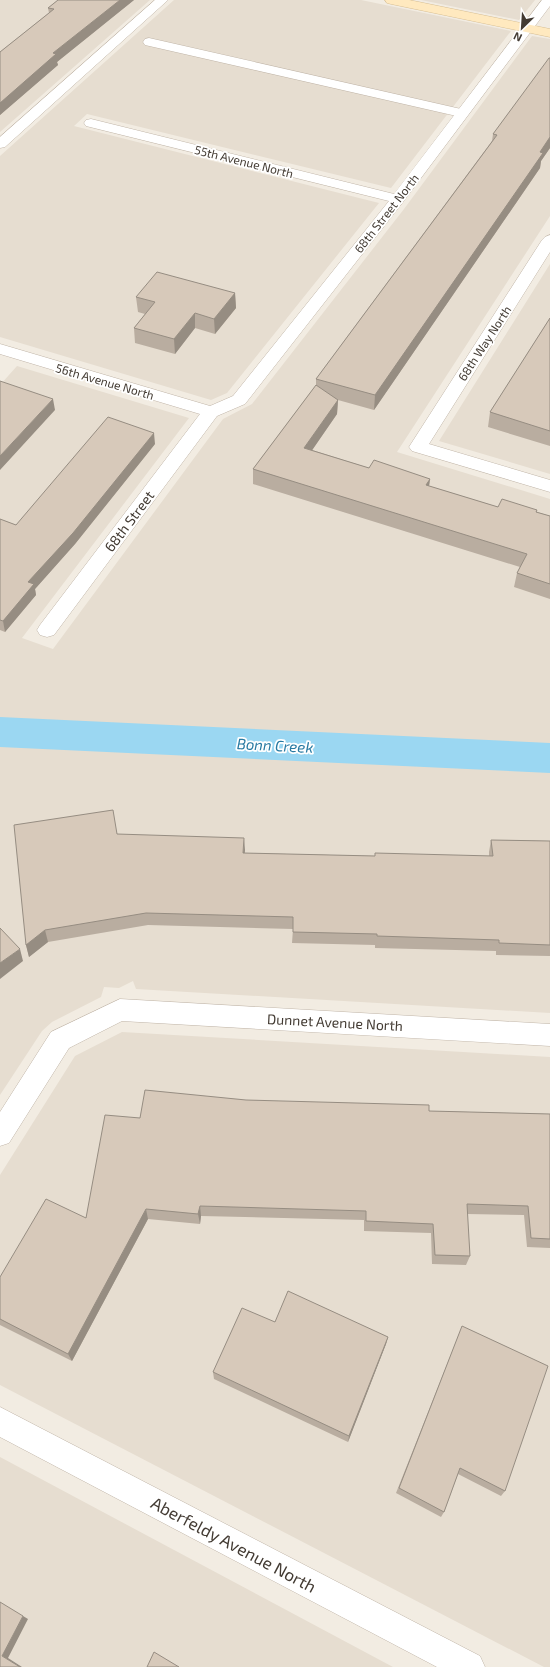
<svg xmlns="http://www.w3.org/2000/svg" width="550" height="1667" font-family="'Exo 2',sans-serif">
  <rect width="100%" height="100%" fill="#f2ece2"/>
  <!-- residential -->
  <path fill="#e6ddd0" d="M0 0H150L0 132Z
    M174 0H361L511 31 391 188 87 114 74 126 379 203 227 393 211 400 0 337V156Z
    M421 0H535L519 20Z
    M532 36 550 39V216L397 452 550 499V1013L136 989 133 981 119 988 104 987 101 997 52 1022 42 1031 0 1095V385L17 366 189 418 22 638 53 649 223 419 252 404 404 209Z
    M550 264V474L439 441Z
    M122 1032 550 1057V1667H544L0 1385V1175L75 1056Z
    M0 1457 393 1667H0Z"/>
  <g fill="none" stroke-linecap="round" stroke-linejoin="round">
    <!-- canal -->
    <path fill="#9bd7f2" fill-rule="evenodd" d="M0 717 550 743V773L0 747Z"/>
    <defs>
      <path id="lane" d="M149 38 461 109 466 110 468 113 466 116 461 117 145 45 143 42 145 39Z"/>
      <path id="street" d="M155 0H168L5 147 0 148V137Z
        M542 0H550V6L403 202 245 404 217 416 54 635 47 637 40 635 37 630 40 625 200 414 0 354V344L210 406 233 396 389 201 86 126 84 123 86 120 91 119 394 194Z
        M550 235V252L429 444 550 480V492L412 451 409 447 542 240 545 237Z
        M120 999 550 1024V1046L122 1021 69 1048 9 1143 0 1146V1112L51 1032Z
        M0 1407 480 1656 485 1667H437L0 1437Z"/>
      <path id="secondary" d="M385 0H409L550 29V37L391 4 387 3Z"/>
    </defs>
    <!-- lane casing -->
    <use href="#lane" stroke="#c0b5a8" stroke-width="1"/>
    <!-- street casing -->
    <use href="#street" stroke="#c0b5a8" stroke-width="1"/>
    <!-- secondary casing -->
    <use href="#secondary" stroke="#d7be92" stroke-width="1"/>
    <!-- lane -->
    <use href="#lane" fill="#fff" fill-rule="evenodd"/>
    <!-- street -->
    <use href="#street" fill="#fff" fill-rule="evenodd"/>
    <!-- secondary -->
    <use href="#secondary" fill="#ffe9bf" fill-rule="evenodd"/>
  </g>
  <!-- wall -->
  <path fill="#b9ada0" d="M58 0H134L57 62 58 65 0 115V52L49 13 48 8Z
    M550 58V148L541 161 540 168 374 410 338 400 337 414 312 450 369 468 430 479 429 486 498 507 537 510V512L550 516V599L514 587 517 573 520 567 253 484V469L316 385V379L492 141 493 134Z
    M235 293 236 308 215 334 195 328 175 354 135 343 134 328 145 314 138 312 136 297Z
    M550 318V446L488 427 490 412Z
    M155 444 75 544 35 589 36 595 5 632 0 630V519L16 525Z
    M117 834 245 853 375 856H489V852L491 840 550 841V956L496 955V951L375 948V945L292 943 293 929 148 925 48 942 29 957 26 945Z
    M246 1100 429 1111 550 1114V1248L527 1247 524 1215 467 1214 470 1256 466 1265 432 1264 431 1233 364 1231V1220L201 1216 200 1224 148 1219 72 1361 0 1325V1277L86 1218 140 1118Z
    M275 1322 388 1337 386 1344 348 1442 214 1379 213 1372Z
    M459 1334 505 1491 501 1496 458 1474 444 1512 441 1517 396 1493Z"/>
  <!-- shaded-wall -->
  <path fill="#968d82" d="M120 0H134L57 62 58 65 0 115V103L53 53Z
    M550 137V148L541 161 540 168 374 410 375 395Z
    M235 293 236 308 215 334 214 319Z
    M195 313V328L175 354 174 339Z
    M53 399 55 410 0 470V456Z
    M338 400 337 414 304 462V448Z
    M154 433 155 444 75 544 35 589 36 595 5 632 3 621 28 582Z
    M430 479 428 493 426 485Z
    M244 838 245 850 244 865 243 853Z
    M45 930 48 942 29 957 26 945Z
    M20 949 23 961 0 979V963Z
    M200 1206 201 1216 200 1224 198 1214Z
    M146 1209 148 1219 72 1361 68 1354Z
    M388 1337 386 1344 348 1442 349 1436Z
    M23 1616 28 1619 8 1658 22 1667H20L2 1656Z"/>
  <!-- building -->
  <path fill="#d7c9ba" stroke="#968d82" d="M58 0H120L53 53 56 54 0 103V52L54 9 48 8Z
    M549 58H550V137L540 152 543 153 375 395 316 379 497 135 493 134Z
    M157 272 235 293 214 319 195 313 174 339 134 328 155 302 136 297Z
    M550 318V431L490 412Z
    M0 381 53 399 0 456Z
    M316 385 338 400 304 448 369 468 374 460 430 479 426 485 498 507 502 499 537 510 536 512 550 516V584L517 573 527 554 253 469Z
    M108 417 154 433 73 533 28 582 34 584 3 621 0 620V519L16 525Z
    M113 810 117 834 244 838 243 853 375 856V853L493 856 491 840 550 841V945L499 943V940L377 936V934L293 932V917L146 913 45 930 26 945 14 825Z
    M0 928 20 949 0 963Z
    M145 1090 246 1100 429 1105V1111L550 1114V1239L531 1238 528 1206 467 1204 470 1256 435 1255 433 1224 366 1221V1211L200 1206 198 1214 146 1209 68 1354 0 1319V1277L46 1199 86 1218 105 1115 140 1118Z
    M288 1291 388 1337 349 1436 213 1372 242 1308 275 1322Z
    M462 1326 548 1366 505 1491 460 1468 444 1512 399 1488Z
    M0 1602 23 1616 2 1656 20 1667H0Z
    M154 1652 179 1667H147Z"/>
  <g text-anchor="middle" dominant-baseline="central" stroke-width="3.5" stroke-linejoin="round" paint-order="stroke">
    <!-- far-street labels -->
    <g font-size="12" fill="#433b33" stroke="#fff">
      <text transform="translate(244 161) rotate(14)">55th Avenue North</text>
      <text transform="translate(386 213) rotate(-52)">68th Street North</text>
      <text transform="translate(484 343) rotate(-57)">68th Way North</text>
      <text transform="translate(105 381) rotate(16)">56th Avenue North</text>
    </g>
    <!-- street labels -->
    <g font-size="14" fill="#433b33" stroke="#fff">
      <text transform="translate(129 521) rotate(-53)">68th Street</text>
      <text transform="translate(335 1022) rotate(3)">Dunnet Avenue North</text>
    </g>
    <!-- water labels -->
    <g font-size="15" font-style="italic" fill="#287aa2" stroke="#fff">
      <text transform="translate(275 745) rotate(3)">Bonn Creek</text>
    </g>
    <!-- near-street labels -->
    <g font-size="17" fill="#433b33" stroke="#fff">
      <text transform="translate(234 1544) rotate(28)">Aberfeldy Avenue North</text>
    </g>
  </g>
  <!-- north arrow -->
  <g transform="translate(522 28) rotate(205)" stroke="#ffffff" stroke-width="3" paint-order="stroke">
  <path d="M0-3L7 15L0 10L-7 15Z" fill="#433b33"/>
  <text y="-6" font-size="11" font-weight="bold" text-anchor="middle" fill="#433b33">N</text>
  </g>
</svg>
